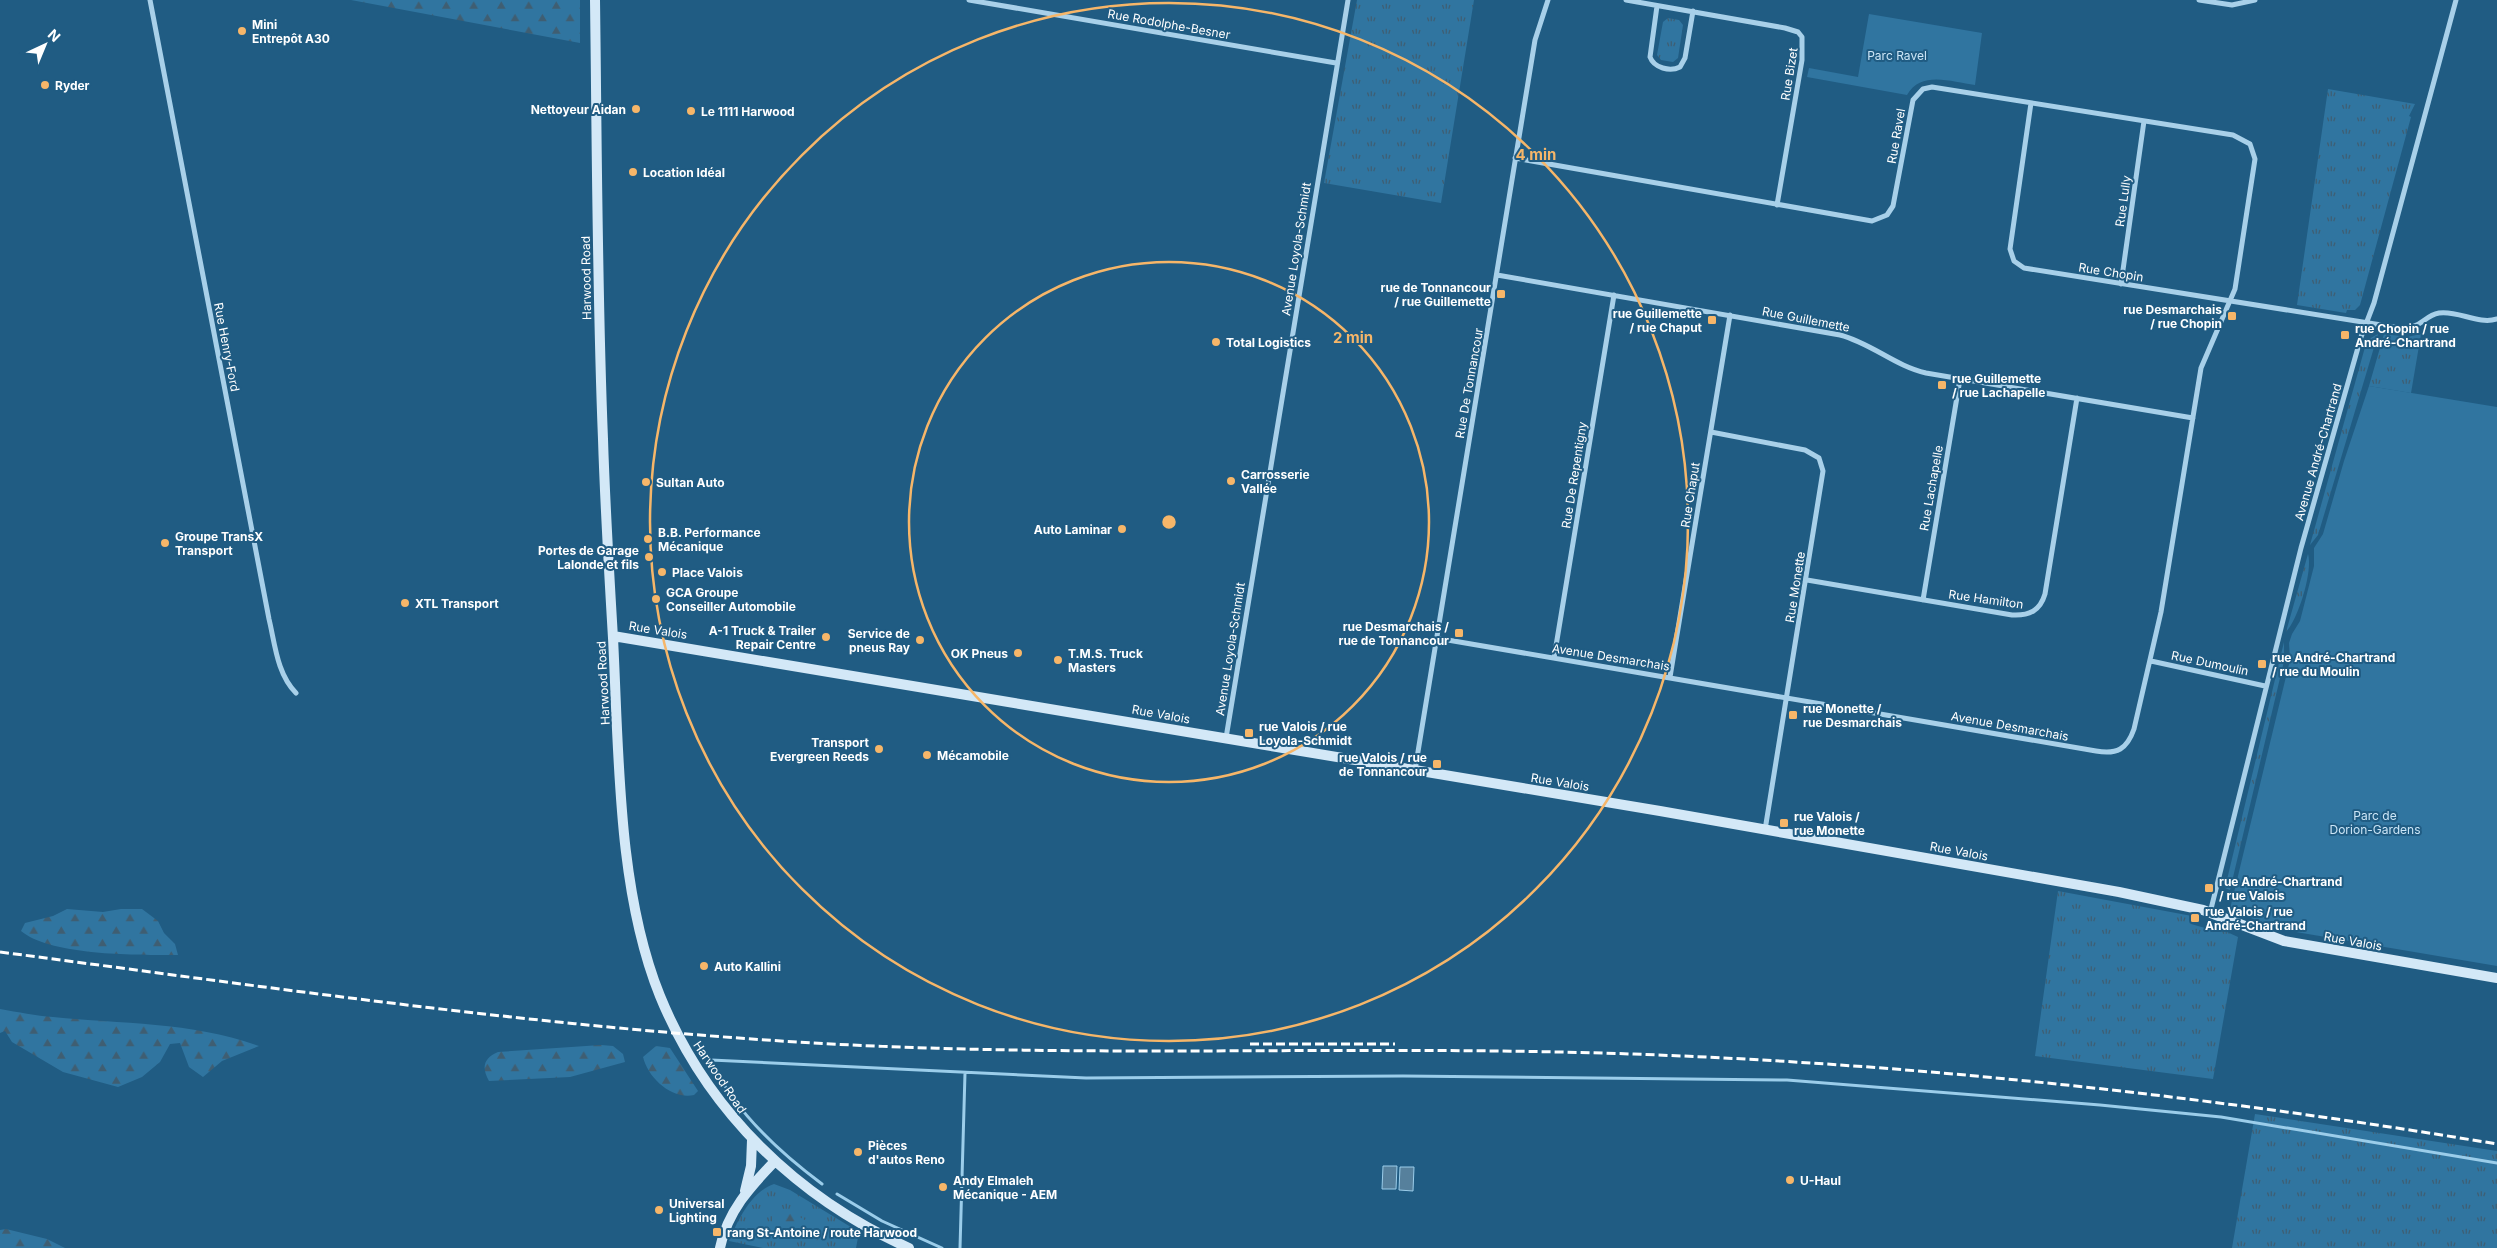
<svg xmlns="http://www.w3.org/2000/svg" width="2497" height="1248" font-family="Inter,sans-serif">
  <defs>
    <pattern id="grass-tufts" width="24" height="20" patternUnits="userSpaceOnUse" patternTransform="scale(1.25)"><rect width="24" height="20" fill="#3075a0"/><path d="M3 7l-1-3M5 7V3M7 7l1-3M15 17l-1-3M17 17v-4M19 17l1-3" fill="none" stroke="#3f5e72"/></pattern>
    <pattern id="forest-firs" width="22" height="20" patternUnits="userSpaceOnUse" patternTransform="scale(1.25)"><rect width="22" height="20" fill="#3075a0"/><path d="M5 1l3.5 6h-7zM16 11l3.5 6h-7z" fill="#3f5e72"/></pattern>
  </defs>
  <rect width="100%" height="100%" fill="#205c83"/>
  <!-- grass -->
  <path fill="url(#grass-tufts)" d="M1357 0H1474L1441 203 1324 183Z
    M1668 18 1679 20 1683 25 1678 58 1673 62 1661 60 1657 55 1663 22Z
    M2328 89 2415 104 2409 116 2411 117 2360 305 2355 310H2347L2346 313 2297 305Z
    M2378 334 2318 535 2310 545 2367 340Z
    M2384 334 2407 337 2421 334 2411 393 2369 386Z
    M2308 554C2313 572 2298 619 2286 632Z
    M2284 642V661L2230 890 2225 888Z
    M2058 891 2192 916 2191 924 2205 928 2207 923 2238 937 2213 1079 2035 1056Z
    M2255 1114 2497 1151V1248H2232Z
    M774 1184 790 1190 859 1232 856 1248H763L729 1241C738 1220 751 1192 774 1184Z"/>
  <!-- forest -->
  <path fill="url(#forest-firs)" d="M351 0H580V43Z
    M67 909 103 912 121 909H142L158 921 164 933 175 944 178 955C138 955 51 956 21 931L25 923 53 916Z
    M0 1009C18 1012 36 1016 53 1017 121 1024 194 1022 259 1046L222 1061 203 1077 189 1067 180 1043 170 1044 160 1062 142 1077 118 1087 63 1072 12 1042 5 1031 0 1033Z
    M601 1045 613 1046 623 1054 625 1062 570 1077 489 1081C481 1067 484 1058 498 1052Z
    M656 1046 670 1048 698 1091 694 1095C672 1100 648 1078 643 1057Z
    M777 1212 792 1213 825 1231V1239C803 1243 778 1242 772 1218Z
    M6 1229 47 1239 65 1248H0V1230Z"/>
  <!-- green -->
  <path fill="#3075a0" d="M1869 14 1982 33 1975 85C1952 82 1921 70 1907 95L1807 77 1809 68 1858 77Z
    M2369 386 2497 407V966L2296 932 2258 921 2230 909 2290 660 2289 643 2292 634 2300 621 2314 566V548L2323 534 2344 461Z"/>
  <!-- water -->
  <path fill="#56809c" stroke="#9bcdea" d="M1383 1166H1397L1396 1189H1382Z
    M1400 1167H1414L1413 1191 1399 1190Z"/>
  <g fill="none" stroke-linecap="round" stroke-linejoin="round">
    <!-- stream -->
    <path stroke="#9bcdea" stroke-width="3" d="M822 1184C779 1152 733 1110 711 1060L1086 1078 1403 1076 1787 1080 2100 1105 2221 1117 2497 1163
      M837 1194 882 1221 942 1248
      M960 1248 965 1073"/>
    <!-- street -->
    <path stroke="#a8d0e9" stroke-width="5" d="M150 0 269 619C275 644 277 674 296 693
      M969 0 1336 63
      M1626 0 1785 28 1798 32 1802 37V60L1777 205
      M2199 0 2232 5 2255 0
      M1657 6 1650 57C1654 68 1670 72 1680 67L1685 58 1693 11
      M2031 103 2010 249 2014 261 2024 268 2400 328C2422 329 2423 316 2439 313 2458 310 2478 325 2497 319
      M1497 275 1840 335C1871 343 1895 366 1926 373L2193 418
      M2121 284 2144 121
      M1711 432 1805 450 1819 458 1823 471 1765 830
      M1807 580 2012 615C2029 616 2040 611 2045 594L2077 398
      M1923 600 1960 379
      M1436 638 2096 751C2117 755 2127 749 2134 729L2161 612 2201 368 2235 289 2255 159 2250 144 2233 135 1932 87 1923 89 1913 100 1893 206 1887 215 1872 221 1515 158
      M1554 658 1614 295
      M2151 661 2265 686
      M1670 677 1730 315
      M1226 738 1348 0
      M1415 770 1535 40 1548 0
      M2210 913 2301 548 2361 337 2374 303 2456 0"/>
    <!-- secondary -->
    <path stroke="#d3e8f7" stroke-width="10" d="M595 0C597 146 597 293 603 439 605 505 609 571 613 638 619 752 617 890 660 996 707 1111 797 1198 909 1248
      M613 636 1660 811 2119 892 2203 910 2284 941 2497 978
      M745 1191 751 1166 752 1140
      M720 1248C727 1212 750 1187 775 1161"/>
    <!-- rail -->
    <path stroke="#fff" stroke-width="3" stroke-dasharray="9 4" stroke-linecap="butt" d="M0 952C283 989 566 1031 852 1045 1120 1058 1389 1044 1658 1055 1940 1066 2219 1098 2497 1144
      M1250 1044H1395"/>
  </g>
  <!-- distance rings -->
  <g fill="none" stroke="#f6b669" stroke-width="2.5">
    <circle cx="1169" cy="522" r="260"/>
    <circle cx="1169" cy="522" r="519"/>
  </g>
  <!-- markers -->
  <g fill="#f6b669" stroke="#205c83" stroke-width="2">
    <circle cx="242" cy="31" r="5"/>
    <circle cx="45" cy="85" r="5"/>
    <circle cx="636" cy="109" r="5"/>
    <circle cx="691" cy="111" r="5"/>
    <circle cx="633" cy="172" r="5"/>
    <rect x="1496" y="289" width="10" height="10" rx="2.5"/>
    <rect x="2227" y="311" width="10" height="10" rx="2.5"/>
    <rect x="1707" y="315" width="10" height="10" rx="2.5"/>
    <rect x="2340" y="330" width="10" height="10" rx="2.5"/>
    <circle cx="1216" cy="342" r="5"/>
    <rect x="1937" y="380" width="10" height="10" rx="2.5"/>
    <circle cx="1231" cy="481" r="5"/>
    <circle cx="646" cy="482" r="5"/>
    <circle cx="1122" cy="529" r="5"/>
    <circle cx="648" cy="539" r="5"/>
    <circle cx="165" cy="543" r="5"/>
    <circle cx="649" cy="557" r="5"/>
    <circle cx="662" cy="572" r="5"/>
    <circle cx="656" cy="599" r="5"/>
    <circle cx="405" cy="603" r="5"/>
    <rect x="1454" y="628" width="10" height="10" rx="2.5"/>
    <circle cx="826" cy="637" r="5"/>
    <circle cx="920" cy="640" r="5"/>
    <circle cx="1018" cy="653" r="5"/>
    <circle cx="1058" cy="660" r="5"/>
    <rect x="2257" y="659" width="10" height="10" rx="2.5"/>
    <rect x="1788" y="710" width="10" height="10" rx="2.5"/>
    <rect x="1244" y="728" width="10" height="10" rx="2.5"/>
    <circle cx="879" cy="749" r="5"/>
    <circle cx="927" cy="755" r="5"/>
    <rect x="1432" y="759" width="10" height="10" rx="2.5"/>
    <rect x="1779" y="818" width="10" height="10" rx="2.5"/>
    <rect x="2204" y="883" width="10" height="10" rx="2.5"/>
    <rect x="2190" y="913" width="10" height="10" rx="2.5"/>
    <circle cx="704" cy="966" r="5"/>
    <circle cx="858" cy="1152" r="5"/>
    <circle cx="1790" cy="1180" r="5"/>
    <circle cx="943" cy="1187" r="5"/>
    <circle cx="659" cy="1210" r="5"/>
    <rect x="712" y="1227" width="10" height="10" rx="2.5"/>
  </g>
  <g text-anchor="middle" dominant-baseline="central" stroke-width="4" stroke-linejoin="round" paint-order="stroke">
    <!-- poi labels -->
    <g font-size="12" font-weight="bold" fill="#fff" stroke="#205c83" text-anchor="start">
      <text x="252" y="24">Mini<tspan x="252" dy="14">Entrepôt A30</tspan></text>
      <text x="55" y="85">Ryder</text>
      <text x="626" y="109" text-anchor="end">Nettoyeur Aidan</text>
      <text x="701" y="111">Le 1111 Harwood</text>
      <text x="643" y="172">Location Idéal</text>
      <text x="1491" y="287" text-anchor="end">rue de Tonnancour<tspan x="1491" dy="14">/ rue Guillemette</tspan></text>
      <text x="2222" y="309" text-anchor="end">rue Desmarchais<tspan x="2222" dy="14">/ rue Chopin</tspan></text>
      <text x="1702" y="313" text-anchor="end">rue Guillemette<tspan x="1702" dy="14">/ rue Chaput</tspan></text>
      <text x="2355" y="328">rue Chopin / rue<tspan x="2355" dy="14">André-Chartrand</tspan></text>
      <text x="1226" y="342">Total Logistics</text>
      <text x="1952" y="378">rue Guillemette<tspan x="1952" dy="14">/ rue Lachapelle</tspan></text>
      <text x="1241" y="474">Carrosserie<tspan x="1241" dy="14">Vallée</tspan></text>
      <text x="656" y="482">Sultan Auto</text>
      <text x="1112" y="529" text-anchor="end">Auto Laminar</text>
      <text x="658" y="532">B.B. Performance<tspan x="658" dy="14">Mécanique</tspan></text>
      <text x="175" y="536">Groupe TransX<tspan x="175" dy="14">Transport</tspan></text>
      <text x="639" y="550" text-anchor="end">Portes de Garage<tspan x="639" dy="14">Lalonde et fils</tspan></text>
      <text x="672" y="572">Place Valois</text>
      <text x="666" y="592">GCA Groupe<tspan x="666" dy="14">Conseiller Automobile</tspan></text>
      <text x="415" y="603">XTL Transport</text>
      <text x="1449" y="626" text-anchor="end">rue Desmarchais /<tspan x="1449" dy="14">rue de Tonnancour</tspan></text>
      <text x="816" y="630" text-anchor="end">A-1 Truck &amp; Trailer<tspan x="816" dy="14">Repair Centre</tspan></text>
      <text x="910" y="633" text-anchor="end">Service de<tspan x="910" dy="14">pneus Ray</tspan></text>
      <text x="1008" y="653" text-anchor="end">OK Pneus</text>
      <text x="1068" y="653">T.M.S. Truck<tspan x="1068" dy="14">Masters</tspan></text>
      <text x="2272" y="657">rue André-Chartrand<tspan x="2272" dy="14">/ rue du Moulin</tspan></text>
      <text x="1803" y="708">rue Monette /<tspan x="1803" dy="14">rue Desmarchais</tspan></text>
      <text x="1259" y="726">rue Valois / rue<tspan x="1259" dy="14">Loyola-Schmidt</tspan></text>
      <text x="869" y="742" text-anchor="end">Transport<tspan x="869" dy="14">Evergreen Reeds</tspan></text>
      <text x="937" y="755">Mécamobile</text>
      <text x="1427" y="757" text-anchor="end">rue Valois / rue<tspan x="1427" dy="14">de Tonnancour</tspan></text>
      <text x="1794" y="816">rue Valois /<tspan x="1794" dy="14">rue Monette</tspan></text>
      <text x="2219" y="881">rue André-Chartrand<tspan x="2219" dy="14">/ rue Valois</tspan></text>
      <text x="2205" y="911">rue Valois / rue<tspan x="2205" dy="14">André-Chartrand</tspan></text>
      <text x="714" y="966">Auto Kallini</text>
      <text x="868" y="1145">Pièces<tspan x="868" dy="14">d'autos Reno</tspan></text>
      <text x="953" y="1180">Andy Elmaleh<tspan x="953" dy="14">Mécanique - AEM</tspan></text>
      <text x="1800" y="1180">U-Haul</text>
      <text x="669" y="1203">Universal<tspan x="669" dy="14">Lighting</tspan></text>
      <text x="727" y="1232">rang St-Antoine / route Harwood</text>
    </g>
    <!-- street labels -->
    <g font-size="12" fill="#fff" stroke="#205c83">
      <text transform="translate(1169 24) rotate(10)">Rue Rodolphe-Besner</text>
      <text transform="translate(1789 74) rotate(-81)">Rue Bizet</text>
      <text transform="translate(1896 136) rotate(-80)">Rue Ravel</text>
      <text transform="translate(2123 201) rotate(-82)">Rue Lully</text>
      <text transform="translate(1296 249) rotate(-81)">Avenue Loyola-Schmidt</text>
      <text transform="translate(2111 272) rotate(9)">Rue Chopin</text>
      <text transform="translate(586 278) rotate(-91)">Harwood Road</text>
      <text transform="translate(1806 319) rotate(11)">Rue Guillemette</text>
      <text transform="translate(227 347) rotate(79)">Rue Henry-Ford</text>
      <text transform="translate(1469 383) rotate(-80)">Rue De Tonnancour</text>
      <text transform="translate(2318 452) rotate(-74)">Avenue André-Chartrand</text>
      <text transform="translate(1574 475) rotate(-81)">Rue De Repentigny</text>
      <text transform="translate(1931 488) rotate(-80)">Rue Lachapelle</text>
      <text transform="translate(1690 495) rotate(-81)">Rue Chaput</text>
      <text transform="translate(1795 587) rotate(-81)">Rue Monette</text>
      <text transform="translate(1986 599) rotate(8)">Rue Hamilton</text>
      <text transform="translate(658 630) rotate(9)">Rue Valois</text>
      <text transform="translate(1230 649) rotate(-81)">Avenue Loyola-Schmidt</text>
      <text transform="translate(1611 657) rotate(9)">Avenue Desmarchais</text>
      <text transform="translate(2210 663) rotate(12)">Rue Dumoulin</text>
      <text transform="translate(603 683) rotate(-93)">Harwood Road</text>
      <text transform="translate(1161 714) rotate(10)">Rue Valois</text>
      <text transform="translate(2010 726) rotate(10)">Avenue Desmarchais</text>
      <text transform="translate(1560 782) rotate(9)">Rue Valois</text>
      <text transform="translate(1959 851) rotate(10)">Rue Valois</text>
      <text transform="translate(2353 941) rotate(10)">Rue Valois</text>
      <text transform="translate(720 1077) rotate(56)">Harwood Road</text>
    </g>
    <!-- park labels -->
    <g font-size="12" fill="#cce6f7" stroke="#205c83">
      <text x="1897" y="55">Parc Ravel</text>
      <text x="2375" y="815">Parc de<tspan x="2375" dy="14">Dorion-Gardens</tspan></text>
    </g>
  </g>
  <circle cx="1169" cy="522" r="8" fill="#f6b669" stroke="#205c83" stroke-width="2.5"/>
  <g font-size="15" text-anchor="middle" font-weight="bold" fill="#f6b669" stroke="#205c83" stroke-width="4" stroke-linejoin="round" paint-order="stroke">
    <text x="1536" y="160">4 min</text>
    <text x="1353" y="343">2 min</text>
  </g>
  <!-- north arrow -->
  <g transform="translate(45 45) rotate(44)" stroke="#205c83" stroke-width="4" paint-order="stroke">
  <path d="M0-4L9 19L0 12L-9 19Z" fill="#ffffff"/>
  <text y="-8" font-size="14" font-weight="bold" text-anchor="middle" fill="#ffffff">N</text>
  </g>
</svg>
